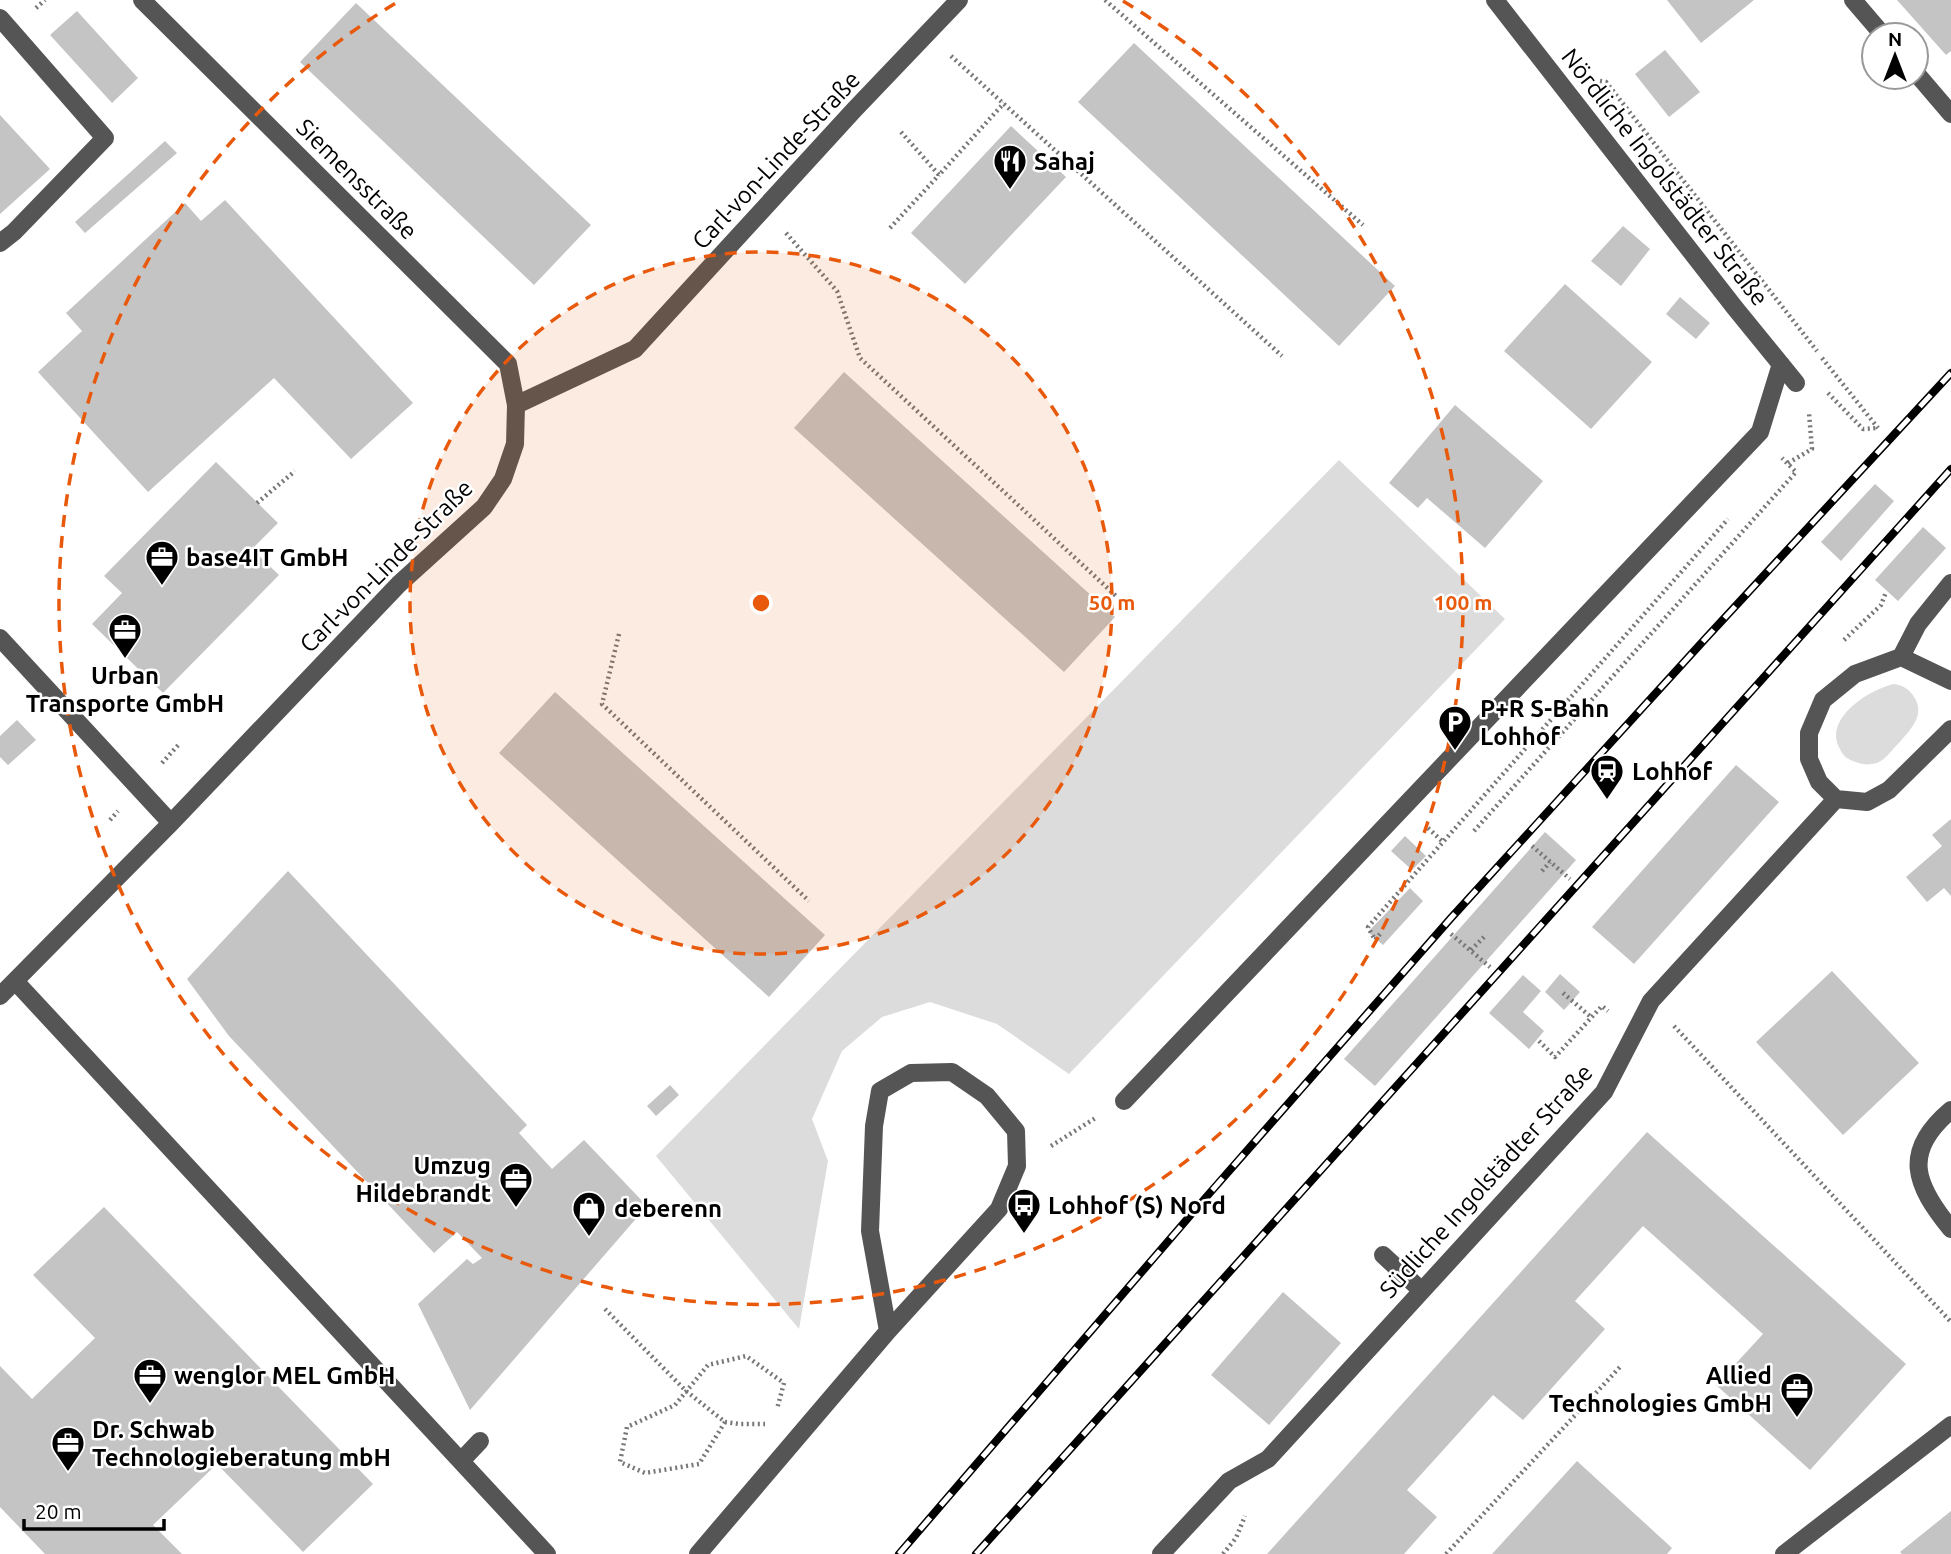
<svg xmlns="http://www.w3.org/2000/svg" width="1951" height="1554" font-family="Ubuntu,sans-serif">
  <rect width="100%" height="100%" fill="#fff"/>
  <!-- green -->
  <path fill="#dcdcdc" d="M1339 460 1505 619 1069 1074 997 1024 930 1002 882 1017 842 1051 812 1119 828 1161 799 1329 656 1156Z
    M1894 684C1902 685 1907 688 1912 694 1928 714 1910 730 1897 745 1891 751 1885 760 1877 763 1870 765 1862 765 1856 762 1848 760 1843 756 1840 749 1822 719 1870 689 1894 684Z"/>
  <!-- building -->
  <path fill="#c4c4c4" d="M1667 0H1754L1701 43Z
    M1897 0H1951V51L1946 55Z
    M356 3 591 225 534 285 300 62Z
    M77 11 138 78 112 103 50 35Z
    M1134 43 1395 286 1339 346 1078 102Z
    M1665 50 1700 92 1669 117 1635 74Z
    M0 115 50 169 0 214Z
    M1011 126 1066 177 965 284 911 233Z
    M165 141 177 153 85 233 75 222Z
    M225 200 413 403 351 459 274 378 148 492 38 372 82 331 66 313 185 203 201 221Z
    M1623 226 1650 249 1621 286 1591 261Z
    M1565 284 1652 362 1591 429 1504 351Z
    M1680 297 1710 323 1696 339 1666 314Z
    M844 372 1115 617 1064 672 794 428Z
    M1455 405 1543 481 1485 548 1427 498 1418 508 1389 483Z
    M216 462 278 523 252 549 279 575 163 693 92 624 122 593 104 576Z
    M1875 484 1894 501 1841 561 1821 542Z
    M1923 527 1946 548 1898 601 1875 580Z
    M555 692 825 935 769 997 499 753Z
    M17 720 36 740 8 765 0 757V736Z
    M1736 765 1779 802 1634 964 1592 927Z
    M1951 819V896L1944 888 1927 902 1906 877 1942 846 1932 835Z
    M1545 832 1576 860 1375 1086 1344 1059Z
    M1405 836 1426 856 1412 870 1391 851Z
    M288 871 527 1125 519 1133 552 1169 584 1140 647 1206 470 1410 418 1304 467 1259 473 1264 482 1258 457 1232 434 1253 229 1036 187 979Z
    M1410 888 1423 901 1383 945 1368 932Z
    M1832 971 1919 1063 1843 1135 1756 1042Z
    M1560 974 1580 992 1564 1010 1545 992Z
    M1523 975 1541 991 1523 1012 1544 1031 1529 1049 1489 1013Z
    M670 1085 679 1095 656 1116 647 1106Z
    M1647 1132 1906 1364 1810 1470 1716 1385 1763 1334 1643 1226 1575 1301 1605 1329 1523 1420 1493 1395 1407 1490 1437 1517 1404 1554H1267Z
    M104 1207 373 1484 303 1552 217 1464 153 1525 182 1554H45L0 1507V1366L32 1399 95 1338 33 1275Z
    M1283 1292 1341 1343 1269 1425 1211 1375Z
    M1577 1461 1672 1548 1667 1554H1492Z
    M1951 1511V1554H1902L1900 1552Z"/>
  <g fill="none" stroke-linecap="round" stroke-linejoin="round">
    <!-- path -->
    <path stroke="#777" stroke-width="4.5" stroke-dasharray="2 3.5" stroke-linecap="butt" d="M1105 0 1363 225
      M36 8 45 0
      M951 56 1282 356
      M1600 81 1606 82 1817 351
      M901 132 939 175 1004 103
      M890 228 939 175
      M786 233 837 291 860 358 1116 596
      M1822 358 1878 428
      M1828 393 1863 429 1877 428
      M1788 463 1812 449 1809 413
      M257 503 295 471
      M619 634 602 704 809 901
      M1844 640 1881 605 1886 592
      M162 763 180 743
      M110 820 118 811
      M1428 828 1443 842
      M1474 831 1796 472 1782 458
      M1532 846 1570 879
      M1542 871 1550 862
      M1380 934 1375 940 1368 927 1728 519
      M1451 934 1490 967
      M1471 950 1484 937
      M1563 993 1591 1017
      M1674 1026 1951 1322
      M1539 1041 1555 1057 1602 1006 1608 1011
      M1051 1146 1097 1117
      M605 1309 686 1391 725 1422 739 1424H765
      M725 1422 699 1464 645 1473 620 1462 627 1427 675 1405 708 1365 746 1356 784 1383 777 1409
      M1223 1554 1236 1538 1245 1516
      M1446 1554 1620 1367"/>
    <!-- minor -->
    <path stroke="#555" stroke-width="18" d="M1495 0 1735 308 1796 383
      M1853 0 1883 35
      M0 18 105 138 14 232 0 243
      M1916 73 1951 114
      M516 405 635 349 854 110 959 0
      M0 638 171 823
      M1901 657 1918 624 1951 583
      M1951 681 1901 657 1855 674 1823 700 1809 733V759L1819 782 1836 799 1867 802 1889 790 1951 729
      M15 981 547 1554
      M0 996 171 823 399 584 484 507 503 479 515 444 516 405 508 364 142 0
      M1124 1101 1760 432 1781 364
      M1951 1110C1901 1152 1915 1185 1951 1229
      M1383 1255 1422 1291
      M461 1461 480 1441
      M698 1554 888 1331 999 1209 1017 1166 1016 1131 987 1096 952 1072 911 1073 880 1091 874 1126 870 1231 888 1331
      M1161 1554 1229 1481 1268 1459 1604 1092 1651 1001 1836 799
      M1784 1554 1951 1425"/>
    <defs>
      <path id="rail" d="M899 1554 1201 1203 1451 918 1706 638 1951 373
        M976 1554 1951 469"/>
    </defs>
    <!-- rail casing -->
    <use href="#rail" stroke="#000" stroke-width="8"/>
    <!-- rail -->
    <use href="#rail" stroke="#fff" stroke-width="5" stroke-dasharray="16" stroke-linecap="butt"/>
  </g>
  <!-- distance rings -->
  <circle cx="761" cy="603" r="351" fill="#e8590c" fill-opacity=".12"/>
  <g fill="none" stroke="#e8590c" stroke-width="3.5" stroke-dasharray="12 9">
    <circle cx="761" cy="603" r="351"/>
    <path d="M1123 1A702 702 0 1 1 399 1"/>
  </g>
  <!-- icons -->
  <defs>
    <symbol id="restaurant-pin" viewBox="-11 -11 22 30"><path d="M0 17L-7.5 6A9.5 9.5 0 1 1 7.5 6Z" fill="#000" stroke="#fff"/><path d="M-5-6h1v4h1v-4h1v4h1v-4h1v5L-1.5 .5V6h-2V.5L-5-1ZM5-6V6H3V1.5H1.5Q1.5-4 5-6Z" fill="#fff"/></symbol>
    <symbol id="office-pin" viewBox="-11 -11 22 30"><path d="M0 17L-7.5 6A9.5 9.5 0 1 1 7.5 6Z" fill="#000" stroke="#fff"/><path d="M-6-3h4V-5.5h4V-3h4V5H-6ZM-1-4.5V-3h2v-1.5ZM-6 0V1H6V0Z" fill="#fff"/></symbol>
    <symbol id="parking-pin" viewBox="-11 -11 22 30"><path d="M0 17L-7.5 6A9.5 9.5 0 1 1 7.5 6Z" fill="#000" stroke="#fff"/><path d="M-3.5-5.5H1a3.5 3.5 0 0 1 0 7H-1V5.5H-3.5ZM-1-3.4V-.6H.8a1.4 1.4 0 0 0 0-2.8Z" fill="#fff"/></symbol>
    <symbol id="station-pin" viewBox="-11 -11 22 30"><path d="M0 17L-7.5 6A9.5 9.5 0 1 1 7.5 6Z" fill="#000" stroke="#fff"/><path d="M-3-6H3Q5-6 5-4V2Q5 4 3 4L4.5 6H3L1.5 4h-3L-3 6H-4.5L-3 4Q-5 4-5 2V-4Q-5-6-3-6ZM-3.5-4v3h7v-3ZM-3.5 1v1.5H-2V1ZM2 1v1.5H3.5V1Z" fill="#fff"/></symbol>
    <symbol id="bus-pin" viewBox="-11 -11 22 30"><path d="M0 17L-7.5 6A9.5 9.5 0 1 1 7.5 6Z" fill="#000" stroke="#fff"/><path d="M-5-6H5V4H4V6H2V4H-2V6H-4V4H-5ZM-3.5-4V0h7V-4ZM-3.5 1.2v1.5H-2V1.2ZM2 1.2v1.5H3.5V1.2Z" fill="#fff"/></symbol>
    <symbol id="shop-pin" viewBox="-11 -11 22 30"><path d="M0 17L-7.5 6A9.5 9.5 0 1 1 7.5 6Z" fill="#000" stroke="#fff"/><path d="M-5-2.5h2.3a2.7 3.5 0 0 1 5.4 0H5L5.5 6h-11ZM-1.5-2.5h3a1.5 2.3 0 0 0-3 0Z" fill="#fff"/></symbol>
  </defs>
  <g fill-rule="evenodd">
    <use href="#restaurant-pin" x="991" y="142" width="38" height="52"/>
    <use href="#office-pin" x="143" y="538" width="38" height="52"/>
    <use href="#office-pin" x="106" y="611" width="38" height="52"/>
    <use href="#parking-pin" x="1436" y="703" width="38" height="52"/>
    <use href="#station-pin" x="1588" y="752" width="38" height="52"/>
    <use href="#office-pin" x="497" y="1160" width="38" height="52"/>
    <use href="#bus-pin" x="1005" y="1186" width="38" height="52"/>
    <use href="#shop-pin" x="570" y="1189" width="38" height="52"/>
    <use href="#office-pin" x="131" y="1356" width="38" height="52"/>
    <use href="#office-pin" x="1778" y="1370" width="38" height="52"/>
    <use href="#office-pin" x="49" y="1424" width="38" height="52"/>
  </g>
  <g text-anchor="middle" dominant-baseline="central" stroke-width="5" stroke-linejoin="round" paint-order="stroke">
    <!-- street labels -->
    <g font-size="24" fill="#000" stroke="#fff">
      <text transform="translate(776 160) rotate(-47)">Carl-von-Linde-Straße</text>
      <text transform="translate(1665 177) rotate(52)">Nördliche Ingolstädter Straße</text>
      <text transform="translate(357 179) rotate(45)">Siemensstraße</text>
      <text transform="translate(386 566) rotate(-45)">Carl-von-Linde-Straße</text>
      <text transform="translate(1486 1181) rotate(-48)">Südliche Ingolstädter Straße</text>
    </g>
    <!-- poi labels -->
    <g font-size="24" font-weight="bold" fill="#000" stroke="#fff" text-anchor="start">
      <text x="1034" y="161">Sahaj</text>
      <text x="186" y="557">base4IT GmbH</text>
      <text x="125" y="675" text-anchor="middle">Urban<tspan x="125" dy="28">Transporte GmbH</tspan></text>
      <text x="1480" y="708">P+R S-Bahn<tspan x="1480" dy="28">Lohhof</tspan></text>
      <text x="1632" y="771">Lohhof</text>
      <text x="491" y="1165" text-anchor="end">Umzug<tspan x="491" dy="28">Hildebrandt</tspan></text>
      <text x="1048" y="1205">Lohhof (S) Nord</text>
      <text x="614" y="1208">deberenn</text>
      <text x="174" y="1375">wenglor MEL GmbH</text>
      <text x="1772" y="1375" text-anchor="end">Allied<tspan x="1772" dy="28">Technologies GmbH</tspan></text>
      <text x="92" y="1429">Dr. Schwab<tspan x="92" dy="28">Technologieberatung mbH</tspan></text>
    </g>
  </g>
  <circle cx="761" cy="603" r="10" fill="#e8590c" stroke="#fff" stroke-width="3.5"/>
  <g font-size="21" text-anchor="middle" font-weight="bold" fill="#e8590c" stroke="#fff" stroke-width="5" stroke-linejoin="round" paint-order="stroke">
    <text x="1112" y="610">50 m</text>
    <text x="1463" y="610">100 m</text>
  </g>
  <!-- north arrow -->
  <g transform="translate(1895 56)"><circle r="33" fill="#ffffff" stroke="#999999" stroke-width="2"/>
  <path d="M0-5L12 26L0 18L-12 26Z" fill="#000000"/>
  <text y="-10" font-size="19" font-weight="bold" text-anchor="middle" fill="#000000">N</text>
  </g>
  <!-- scale -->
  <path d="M24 1519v10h140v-10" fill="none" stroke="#000000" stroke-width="3.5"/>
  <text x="35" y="1519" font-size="21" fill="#000000" stroke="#ffffff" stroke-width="5" paint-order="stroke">20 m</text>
</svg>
